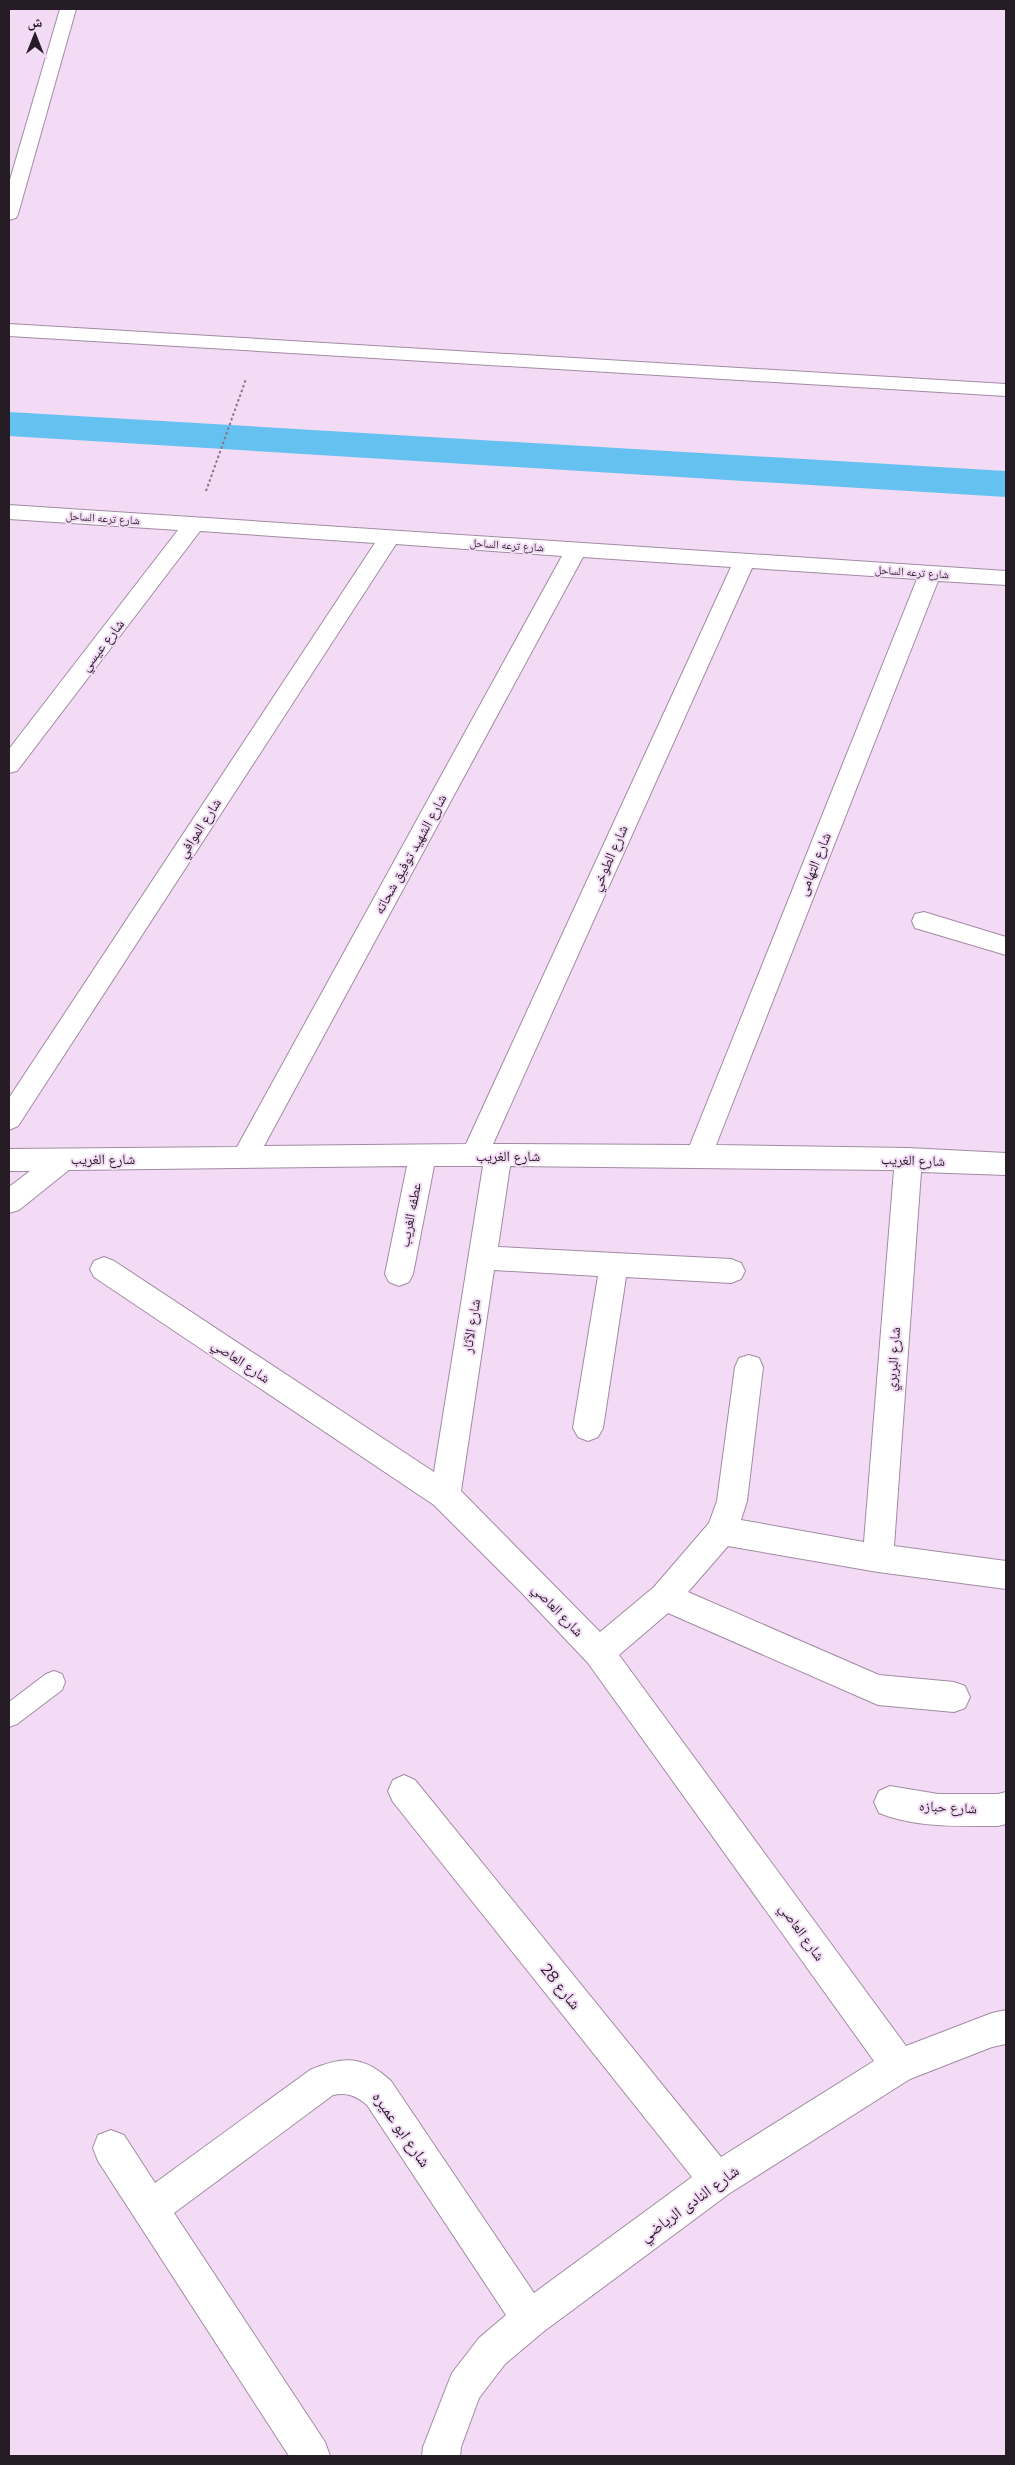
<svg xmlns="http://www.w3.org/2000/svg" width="1015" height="2465" font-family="Mulish,'Noto Naskh Arabic',sans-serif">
  <rect width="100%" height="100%" fill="#f3dbf5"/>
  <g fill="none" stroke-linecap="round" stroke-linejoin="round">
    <!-- canal -->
    <path fill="#65c1ef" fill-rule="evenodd" d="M9 412 1006 471V497L9 436Z"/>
    <defs>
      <path id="service" d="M54 1671 62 1674 65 1682 62 1690 17 1724 9 1727V1702L46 1674Z"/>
      <path id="minor" d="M60 9H76L18 214 16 218 9 220V183Z
        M9 324 1006 384V396L9 336Z
        M9 505 1006 571V585L938 581 716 1145 908 1148 1006 1153V1175L921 1172 894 1546 1006 1561V1589L878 1572 728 1546 688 1592 879 1675 954 1682 965 1686 970 1697 965 1708 954 1712 878 1705 668 1613 619 1655 906 2046 992 2013 1006 2010V2044L992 2047 910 2079 730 2193 543 2332 505 2364 479 2398 461 2447 460 2456H422L423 2447 452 2373 479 2338 506 2315 367 2105C356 2096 348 2092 333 2095L174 2213 325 2442 330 2456H289L98 2161 93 2148 98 2135 111 2130 124 2135 155 2183 310 2070C343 2056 363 2055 391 2081L534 2293 692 2177 393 1802 388 1791 393 1780 404 1775 415 1780 721 2157 874 2061 588 1663 519 1590 434 1505 94 1277 90 1269 94 1261 104 1257 114 1261 434 1472 483 1166H434L413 1274 409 1282 399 1286 389 1282 385 1274 407 1166 69 1170 19 1210 9 1213V1187L30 1171H9V1149L237 1147 562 556 396 544 18 1126 9 1130V1098L375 543 200 531 17 771 9 773V749L178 530 9 519ZM583 557 731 567 466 1144 264 1146ZM752 568 917 579 690 1145 493 1144ZM510 1166 894 1170 864 1542 741 1520 747 1501 763 1367 759 1358 749 1355 739 1358 735 1367 717 1501 709 1523 654 1587 600 1632 461 1491 494 1270 598 1276 573 1428 578 1437 588 1441 598 1437 603 1428 626 1277 731 1283 741 1279 745 1271 741 1263 731 1259 498 1247Z
        M924 912 1006 937V955L915 928 912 921 915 914Z
        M890 1786 938 1794H998L1006 1792V1824L998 1826C958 1826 916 1828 879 1813L874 1802 879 1791Z"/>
    </defs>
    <!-- service casing -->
    <use href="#service" stroke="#a18ba3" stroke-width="2"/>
    <!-- minor casing -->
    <use href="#minor" stroke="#a18ba3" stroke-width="2"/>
    <!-- path -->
    <path stroke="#857586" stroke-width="2" stroke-dasharray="2.5 2.5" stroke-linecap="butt" d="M206 491 246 379"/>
    <!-- service -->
    <use href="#service" fill="#fff" fill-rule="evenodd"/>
    <!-- minor -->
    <use href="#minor" fill="#fff" fill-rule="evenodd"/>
  </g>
  <g text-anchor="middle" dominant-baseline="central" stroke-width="4" stroke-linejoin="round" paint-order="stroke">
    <!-- far-street labels -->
    <g font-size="11" fill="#251c26" stroke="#f3dbf5">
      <text transform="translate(103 518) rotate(4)">شارع ترعه الساحل</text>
      <text transform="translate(507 545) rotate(4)">شارع ترعه الساحل</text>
      <text transform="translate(912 572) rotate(4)">شارع ترعه الساحل</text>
    </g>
    <!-- street labels -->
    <g font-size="14" fill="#251c26" stroke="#f3dbf5">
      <text transform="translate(102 645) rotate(-52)">شارع عيسي</text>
      <text transform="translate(199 828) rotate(-57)">شارع الموافي</text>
      <text transform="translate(410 854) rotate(-61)">شارع الشهيد توفيق شحاته</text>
      <text transform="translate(609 858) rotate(-66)">شارع الطوخي</text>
      <text transform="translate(814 864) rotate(-68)">شارع التهامى</text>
      <text x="508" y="1156">شارع الغريب</text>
      <text x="103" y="1159">شارع الغريب</text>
      <text transform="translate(913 1160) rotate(2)">شارع الغريب</text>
      <text transform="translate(410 1215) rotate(-79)">عطفه الغريب</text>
      <text transform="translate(471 1326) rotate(-81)">شارع الآثار</text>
      <text transform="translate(893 1359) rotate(-86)">شارع البربري</text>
      <text transform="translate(241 1361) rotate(34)">شارع العاصي</text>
      <text transform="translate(558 1610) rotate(46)">شارع العاصي</text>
      <text transform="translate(948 1807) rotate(3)">شارع حبازه</text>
      <text transform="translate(802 1932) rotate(54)">شارع العاصي</text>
    </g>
    <!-- near-street labels -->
    <g font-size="16" fill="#251c26" stroke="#f3dbf5">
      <text transform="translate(561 1986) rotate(51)">شارع 28</text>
      <text transform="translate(402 2129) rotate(55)">شارع ابو عميره</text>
      <text transform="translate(689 2203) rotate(-36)">شارع النادى الرياضي</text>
    </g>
  </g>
  <!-- border -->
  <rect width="1015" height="2465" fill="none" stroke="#251c26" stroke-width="20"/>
  <!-- north arrow -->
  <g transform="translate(35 35)" stroke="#f3dbf5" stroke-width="4" paint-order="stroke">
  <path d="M0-4L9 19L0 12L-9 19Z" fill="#251c26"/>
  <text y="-8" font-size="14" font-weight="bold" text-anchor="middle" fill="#251c26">ش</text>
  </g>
</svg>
